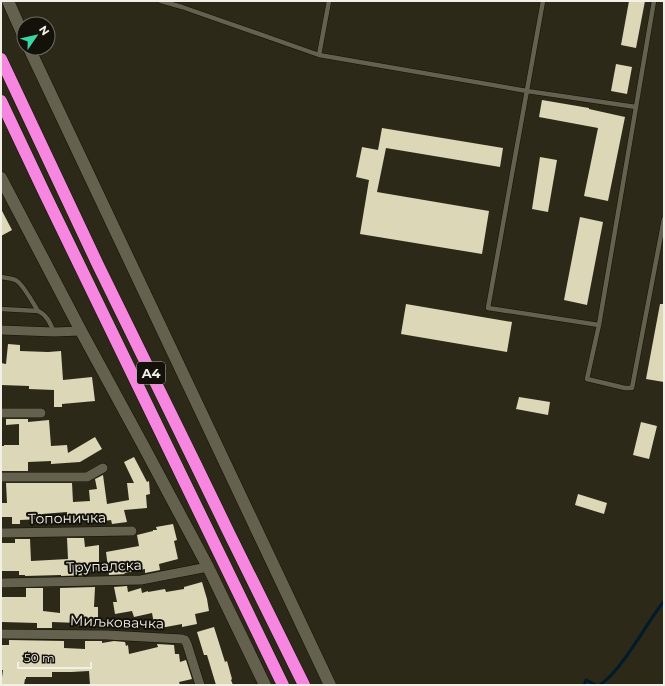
<svg xmlns="http://www.w3.org/2000/svg" width="665" height="686" font-family="Montserrat,sans-serif">
  <rect width="100%" height="100%" fill="#2c2919"/>
  <g fill="none" stroke-linecap="round" stroke-linejoin="round">
    <!-- stream -->
    <path stroke="#011b2a" stroke-width="3" d="M584 685 586 680 596 685
      M600 685C605 681 610 677 614 672 633 651 646 624 664 601"/>
  </g>
  <!-- building -->
  <path fill="#dcd7b6" d="M629 1H645L636 48 621 45Z
    M616 64 632 67 627 94 611 91Z
    M542 100 589 108V109L625 117 608 201 584 196 598 128 539 117Z
    M382 128 503 148 500 167 386 148 377 192 489 211 482 254 360 234 369 180 356 177 362 147 378 150Z
    M540 157 557 160 548 212 532 209Z
    M1 209 12 230 1 236Z
    M580 217 603 222 587 305 564 300Z
    M406 304 512 322 507 352 401 334Z
    M660 304H664V382L646 379Z
    M8 344 20 345V351L48 352 61 351 63 380 92 377 95 401 62 404V407H54V390L29 389V386L1 385V363L6 364Z
    M519 397 550 402 548 415 516 409Z
    M6 419H28V422L49 420 51 446 67 445 68 453 95 437 102 449 80 462 51 464V461L28 462V471H1V446H4V445H19V424L6 425Z
    M641 422 657 426 649 459 633 455Z
    M134 457 147 482 149 481 150 494 146 495 147 508 124 510 127 522 112 524 111 520 88 523 87 516 67 517V512L42 514V519L20 520V524H12V517H1V503H7L6 483H72L73 502 90 501 89 490 97 489 95 479 103 475 107 504 129 500 127 483H134L124 462Z
    M578 494 607 503 604 514 575 505Z
    M173 524 177 540 174 541 178 559 159 564 160 570 145 573V569L124 573 125 574 109 575 106 552 139 546 137 535 153 531V530H157L156 527Z
    M67 538H84L85 547 99 545V570L86 572V575L61 576V575L25 576V575H19V571H1V543H15V539H30L31 561 68 559Z
    M202 582 207 599 209 611 195 614 197 624 182 627V624L155 629 152 613 134 617 132 611 115 614 113 602H117L114 587 127 586 128 592 141 588 142 593 148 591V592L165 589 166 592 184 589V587Z
    M95 587 94 607H98V626H78V623L52 622V628H37V623L2 622 1 597H26V588H43V611L60 613V588Z
    M214 627 225 662 227 661 232 679 231 680 233 685H216L207 655H204L197 632Z
    M9 640 64 641V648L85 649V641H102V643L114 641 125 642 126 646 128 645 129 654 158 647 157 644 174 645 175 654H179L180 662 186 660 192 679 179 682 180 685H90L89 671 71 672H52V677H26V679H25L24 685H1L3 670H1V645H9Z"/>
  <g fill="none" stroke-linecap="round" stroke-linejoin="round">
    <defs>
      <path id="lane" d="M161 1 182 7 319 55 527 91 636 107
        M543 1 488 308 599 325 654 1
        M319 55 329 1
        M1 277C6 278 13 278 17 281 24 286 33 303 38 311
        M1 309 38 311C47 315 50 323 54 332
        M599 325 587 379 625 388H632L664 219"/>
      <path id="street" d="M1 330 54 332 81 331
        M1 413H41
        M1 477H87L103 468
        M1 533 132 531
        M1 583 141 580 208 567
        M1 634 107 635 182 639 185 640 187 644 200 685"/>
      <path id="secondary" d="M8 1 24 37
        M29 48 330 685
        M1 178 81 331 144 447 208 567 265 685"/>
      <path id="highway" d="M1 59 98 265 195 463 229 533 304 685
        M1 101 44 192 283 685"/>
    </defs>
    <!-- lane casing -->
    <use href="#lane" stroke="#141104" stroke-width="5.5"/>
    <!-- street casing -->
    <use href="#street" stroke="#141104" stroke-width="10"/>
    <!-- secondary casing -->
    <use href="#secondary" stroke="#141104" stroke-width="13"/>
    <!-- highway casing -->
    <use href="#highway" stroke="#141104" stroke-width="13"/>
    <!-- lane -->
    <use href="#lane" stroke="#64614f" stroke-width="4.5"/>
    <!-- street -->
    <use href="#street" stroke="#64614f" stroke-width="9"/>
    <!-- secondary -->
    <use href="#secondary" stroke="#64614f" stroke-width="12"/>
    <!-- highway -->
    <use href="#highway" stroke="#f686e0" stroke-width="12"/>
  </g>
  <g text-anchor="middle" dominant-baseline="central" stroke-width="4" stroke-linejoin="round" paint-order="stroke">
    <!-- shield labels -->
    <rect fill="#13110a" stroke="#afada4" stroke-width="1" x="137" y="362" width="28" height="22" rx="3"/>
    <g font-size="13" font-weight="bold" fill="#f2f0e6">
      <text x="151" y="373">A4</text>
    </g>
    <!-- street labels -->
    <g font-size="14" fill="#f2f0e6" stroke="#13110a">
      <text transform="translate(67 518) rotate(-1)">Топоничка</text>
      <text transform="translate(104 566) rotate(-2)">Трупалска</text>
      <text transform="translate(117 622) rotate(2)">Миљковачка</text>
    </g>
  </g>
  <!-- border -->
  <rect width="665" height="686" fill="none" stroke="#f2f0e6" stroke-width="4"/>
  <!-- north arrow -->
  <g transform="translate(36 36) rotate(56)"><circle r="19" fill="#13110a" stroke="#6c6a62"/>
  <path d="M0-3L7 15L0 10L-7 15Z" fill="#3bd4a4"/>
  <text y="-6" font-size="11" font-weight="bold" text-anchor="middle" fill="#f2f0e6">N</text>
  </g>
  <!-- scale -->
  <path d="M18 662v6h73v-6" fill="none" stroke="#f2f0e6" stroke-width="2"/>
  <text x="24" y="662" font-size="12" fill="#f2f0e6" stroke="#13110a" stroke-width="3" paint-order="stroke">50 m</text>
</svg>
